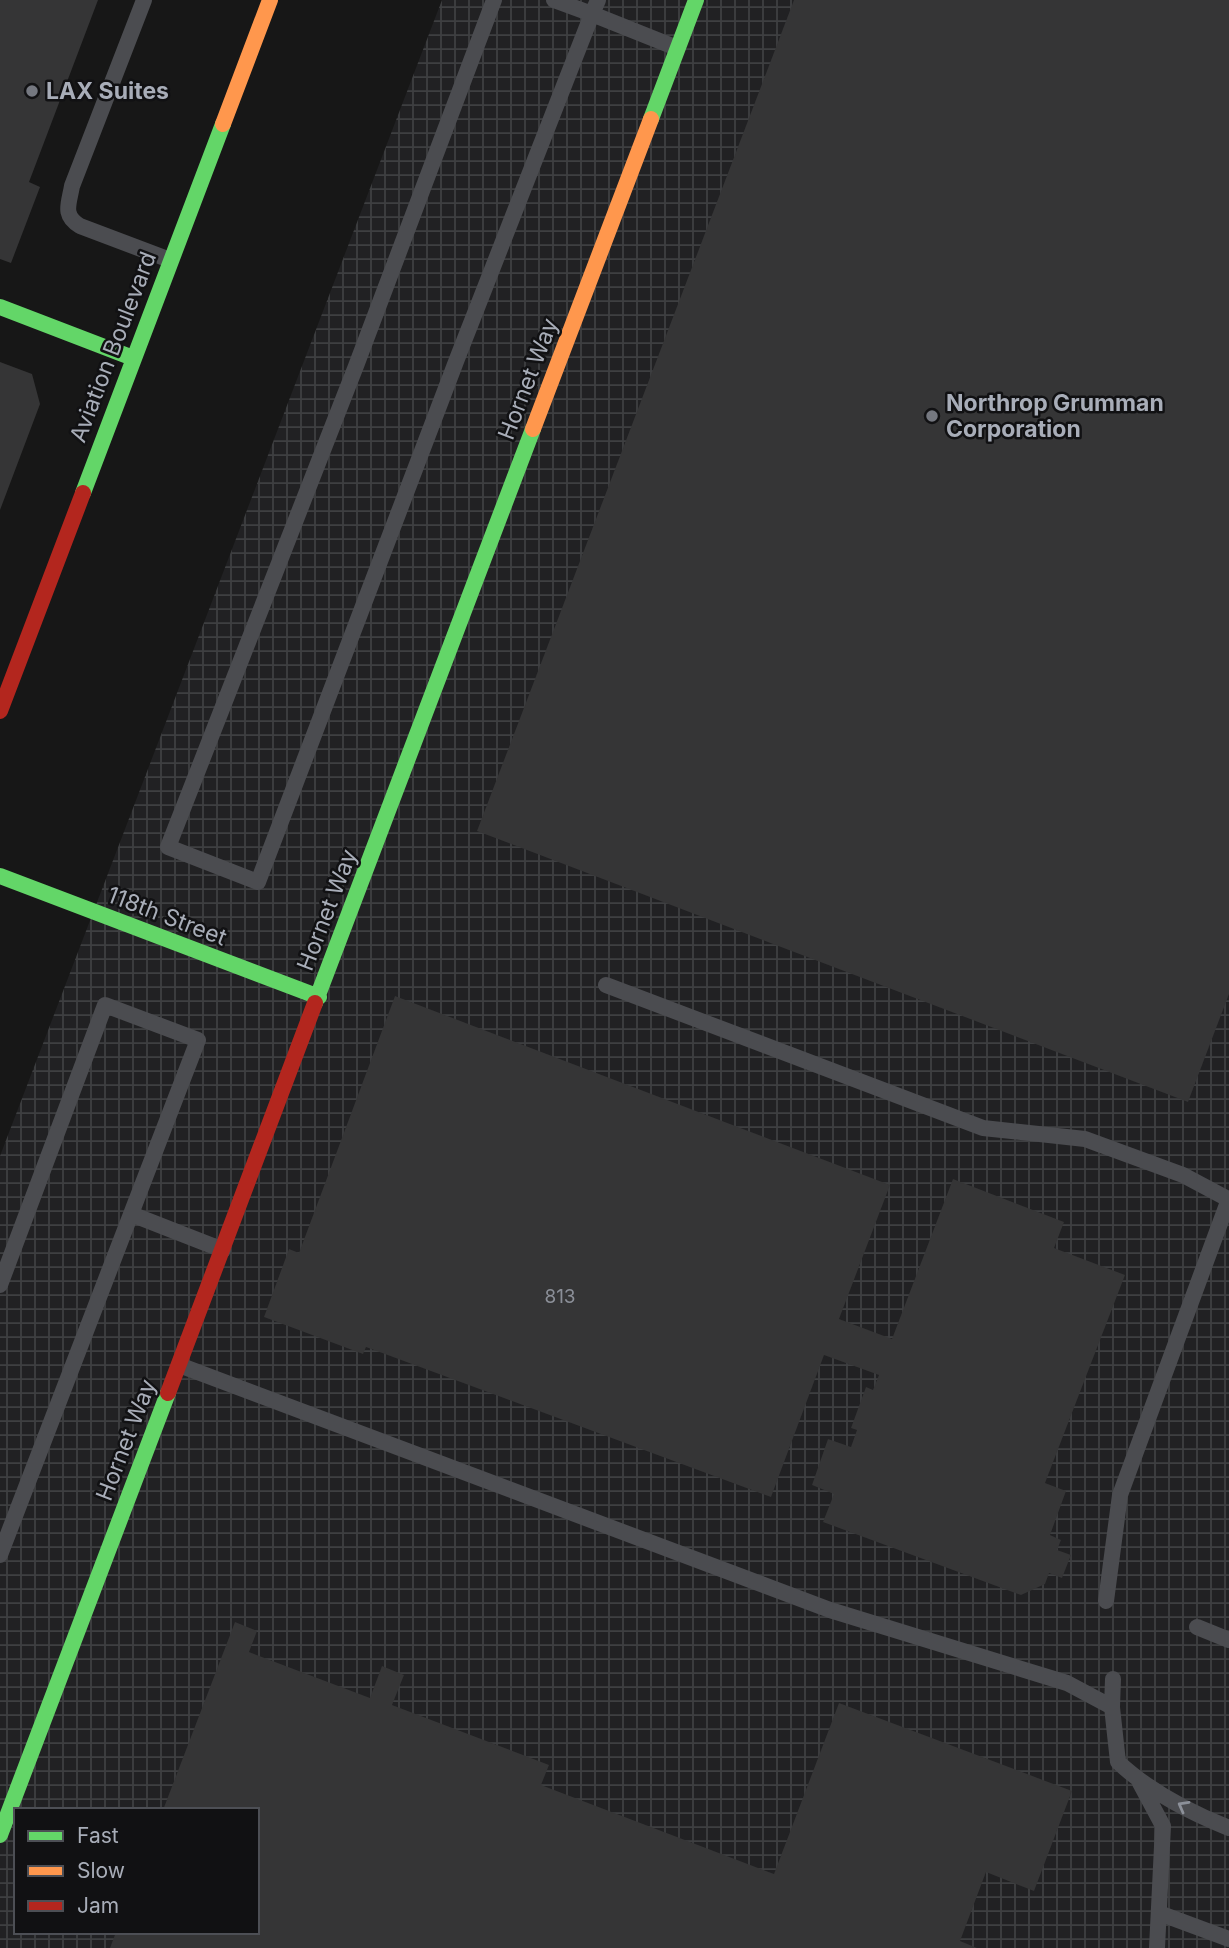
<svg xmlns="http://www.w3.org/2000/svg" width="1229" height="1948" font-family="Inter,sans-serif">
  <defs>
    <pattern id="industrial-grid" width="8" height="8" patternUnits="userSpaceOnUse" patternTransform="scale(1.75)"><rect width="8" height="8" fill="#212123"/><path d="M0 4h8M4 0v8" fill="none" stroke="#3e3f41"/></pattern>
  </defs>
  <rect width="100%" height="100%" fill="#171717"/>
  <!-- industrial -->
  <path fill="url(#industrial-grid)" fill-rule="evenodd" d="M442 0H1229V1948H0V1156ZM16 1810H257V1932H16Z"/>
  <!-- building -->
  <path fill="#353536" d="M0 0H98L29 182 40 187 11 263 0 259Z
    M794 0H1229V994L1188 1102 477 831Z
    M0 362 32 374 40 404 0 510Z
    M395 996 890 1185 839 1319 892 1339 953 1179 1064 1222 1054 1248 1125 1275 1045 1483 1066 1491 1050 1535 1061 1540 1057 1550 1071 1555 1062 1578 1049 1573 1045 1584 1021 1595 823 1522 834 1494 812 1485 828 1439 851 1447 857 1430 851 1428 866 1387 873 1390 879 1375 824 1355 771 1497 366 1347 363 1354 264 1317 289 1249 299 1253Z
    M235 1622 257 1631 249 1652 370 1698 382 1666 404 1675 392 1705 549 1765 541 1785 774 1874 839 1703 1072 1791 1034 1891 986 1872 960 1941 977 1948H110L116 1932H257V1810H163Z"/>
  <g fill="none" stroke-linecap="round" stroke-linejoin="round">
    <!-- lane -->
    <path stroke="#4b4c50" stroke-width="16" d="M144 0 72 186C69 204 62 215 80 226L170 260
      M494 0 356 366 168 847 258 882 457 359 592 14 677 48
      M554 0 592 14 598 0
      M606 985 983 1128 1085 1139 1183 1175 1228 1199
      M0 1285 105 1005 198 1040 131 1214 223 1250
      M179 1365 830 1610 1067 1683 1112 1707 1113 1679
      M0 1555 131 1214
      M1106 1601 1120 1495 1229 1199
      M1197 1627 1229 1640
      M1112 1707 1118 1762C1149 1791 1189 1812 1229 1828
      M1140 1783 1163 1826 1157 1948
      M1159 1913 1229 1939"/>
    <!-- fast -->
    <path stroke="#63d668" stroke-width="16" d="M651 119 696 0
      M0 307 133 358
      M83 493 223 124
      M0 876 319 997
      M315 1003 533 429
      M0 1835 168 1393"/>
    <!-- slow -->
    <path stroke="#ff974d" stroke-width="16" d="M223 124 270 0
      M533 429 651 119"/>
    <!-- jam -->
    <path stroke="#b3261e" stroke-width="16" d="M0 711 83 493
      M168 1393 315 1003"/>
  </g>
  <!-- one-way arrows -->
  <defs><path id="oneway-chevron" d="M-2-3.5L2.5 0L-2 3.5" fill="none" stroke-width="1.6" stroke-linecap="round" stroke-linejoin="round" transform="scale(1.75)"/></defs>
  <use stroke="#8c9099" href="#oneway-chevron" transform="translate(1183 1806) rotate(-151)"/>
  <!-- markers -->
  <g fill="#757880" stroke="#111113" stroke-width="2.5">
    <circle cx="32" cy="91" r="7"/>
    <circle cx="932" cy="416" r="7"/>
  </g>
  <g text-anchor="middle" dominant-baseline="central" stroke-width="5" stroke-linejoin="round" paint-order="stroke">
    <!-- number labels -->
    <g font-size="19" fill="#8b8f98">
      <text x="560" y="1296">813</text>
    </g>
    <!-- poi labels -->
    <g font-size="23" font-weight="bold" fill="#a8adb8" stroke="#111113" text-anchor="start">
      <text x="46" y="91">LAX Suites</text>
      <text x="946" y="403">Northrop Grumman<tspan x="946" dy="26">Corporation</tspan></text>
    </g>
    <!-- street labels -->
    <g font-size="23" fill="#a8adb8" stroke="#111113">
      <text transform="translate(113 347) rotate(-69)">Aviation Boulevard</text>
      <text transform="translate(528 379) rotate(-69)">Hornet Way</text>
      <text transform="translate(327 910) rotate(-69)">Hornet Way</text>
      <text transform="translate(167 916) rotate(21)">118th Street</text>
      <text transform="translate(126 1440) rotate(-69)">Hornet Way</text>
    </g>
  </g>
  <!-- legend -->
  <rect x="14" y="1808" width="245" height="126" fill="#111113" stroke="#4d4f55" stroke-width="2"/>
  <rect x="28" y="1831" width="35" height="10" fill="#63d668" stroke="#4d4f55" stroke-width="2"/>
  <text x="77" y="1843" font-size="21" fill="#a8adb8">Fast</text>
  <rect x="28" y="1866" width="35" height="10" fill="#ff974d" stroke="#4d4f55" stroke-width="2"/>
  <text x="77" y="1878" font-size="21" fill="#a8adb8">Slow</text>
  <rect x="28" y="1901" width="35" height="10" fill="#b3261e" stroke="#4d4f55" stroke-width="2"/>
  <text x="77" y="1913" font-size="21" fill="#a8adb8">Jam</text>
</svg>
